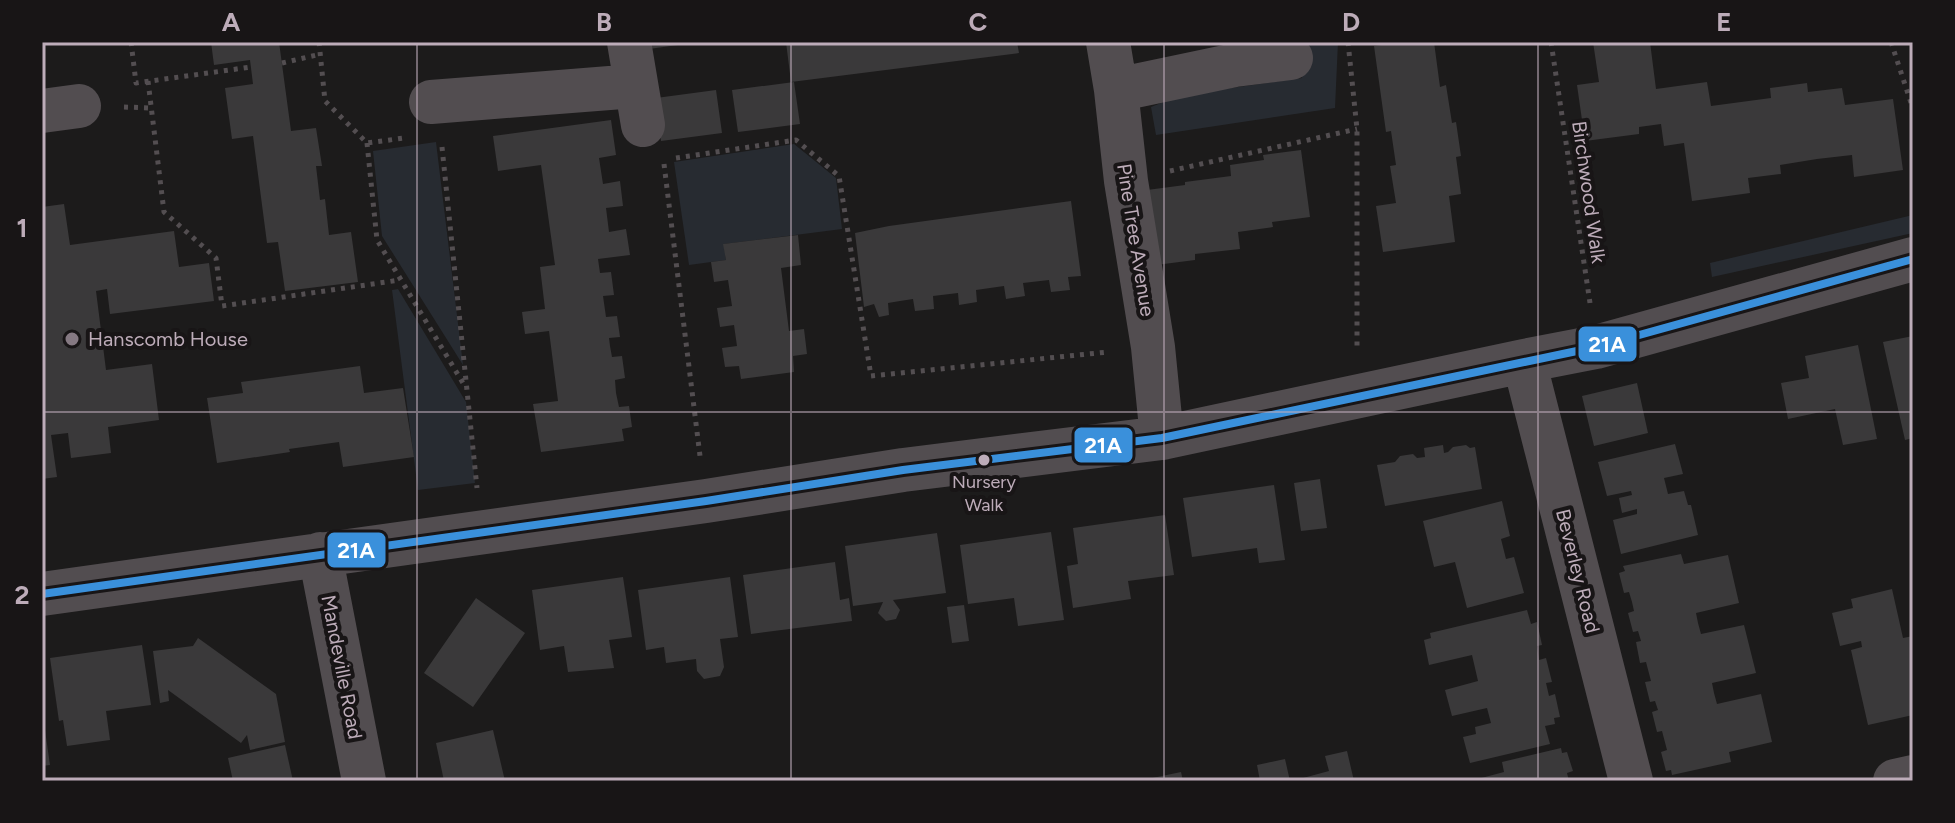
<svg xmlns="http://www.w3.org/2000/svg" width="1955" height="823" font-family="Figtree,sans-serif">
  <rect width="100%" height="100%" fill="#1c1b1b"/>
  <!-- green -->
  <path fill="#272b31" d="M1304 42H1338L1335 108 1156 135 1151 107 1181 95 1302 78Z
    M436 142 463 365 382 236 373 151Z
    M794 144 836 178 842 229 724 244 726 260 689 265 674 162Z
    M1913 215V233L1712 277 1710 263Z
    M398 289 466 402 475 483 418 490 392 290Z"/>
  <!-- building -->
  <path fill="#3a393a" d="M211 42H279L291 131 316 128 322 166H316L320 200 325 199 329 235 351 232 358 282 285 291 278 242 267 243 253 136 232 139 225 88 253 84 250 60 214 65Z
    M648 42H685V44L649 49Z
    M786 42H1017L1019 53 791 82Z
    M1403 42H1434L1440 87 1446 85 1452 123 1456 122 1461 156 1456 157 1461 194 1449 196 1455 242 1383 252 1376 206 1396 203 1390 166 1396 165 1391 131 1386 132 1374 46Z
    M1593 42H1650L1656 89 1707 82 1711 106 1771 98 1770 88 1807 83 1808 92 1842 88 1845 105 1893 99 1903 170 1854 177 1852 155 1817 159 1780 165 1781 174 1748 178 1750 193 1692 201 1684 143 1664 146 1661 124 1639 127V134L1585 141 1577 85 1599 82Z
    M794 82 800 124 738 132 732 90Z
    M716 90 722 133 661 141 656 98Z
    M611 120 616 155 599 158 603 184 620 181 623 206 606 208 609 232 626 229 630 255 598 259 600 273 611 272 614 295 603 296 606 317 617 316 620 337 609 338 610 346 612 357 622 356 625 378 615 380 616 393 619 407 629 406 632 427 622 429 624 441 541 452 533 404 558 401 549 331 525 334 522 312 545 309 540 267 555 265 541 165 498 171 493 136Z
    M1301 150 1310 217 1272 222 1273 227 1238 232 1240 249 1195 254V260L1156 265 1147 190 1185 185V182L1231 176 1230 165 1264 160 1263 155Z
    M1071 201 1081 276 1068 277 1070 290 1051 292 1049 280 1023 283 1025 296 1006 299 1004 286 976 290 977 302 959 305 958 293 933 296 934 309 915 311 913 299 900 301 888 303 889 315 879 317 874 304 864 307 855 233 889 226Z
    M64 204 70 245 174 231 179 267 209 263 214 301 110 314 107 289 96 291 106 370 152 364 159 420 108 427 111 453 71 458 68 433 51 435 57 477 42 479V207Z
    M798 235 801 265 781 268 789 331 804 329 807 354 793 356 794 372 741 379 739 366 725 367 722 348 737 346 734 325 720 327 717 308 732 306 728 280 714 282 711 262 726 260 723 244Z
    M1913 336V438L1905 440 1883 342Z
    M1858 345 1877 439 1843 445 1835 409 1788 419 1781 383 1809 378 1805 356Z
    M360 366 364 393 403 388 414 457 343 467 339 442 289 449 290 452 217 463 207 398 243 393 241 382Z
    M1637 383 1648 433 1594 446 1582 396Z
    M1675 444 1683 474 1664 478 1668 494 1684 491 1688 505H1691L1698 535 1621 554 1613 520 1637 514V509L1622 513 1619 498 1632 495 1631 491 1607 496 1598 462Z
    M1443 445 1444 453 1448 452 1453 447 1466 445 1470 448 1475 447 1482 489 1385 506 1377 465 1395 462 1400 456 1413 454 1417 458 1425 457 1424 448Z
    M1320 479 1327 528 1301 531 1294 483Z
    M1274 485 1285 560 1259 563 1257 548 1192 557 1183 498Z
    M1502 501 1510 536 1501 539 1506 559 1514 557 1524 593 1467 608 1455 562 1434 567 1423 521Z
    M1165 515 1174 575 1128 581 1131 599 1073 608 1067 566 1078 564 1073 528Z
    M1051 532 1064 620 1018 626 1014 598 968 604 960 545Z
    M937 533 946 593 893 600 900 610 896 619 886 621 878 613 883 602 853 606 845 546Z
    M1681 554 1684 564 1728 555 1739 603 1696 613 1698 623 1701 634 1744 625 1756 673 1712 683 1714 693 1717 704 1761 694 1772 742 1729 752 1731 762 1672 775 1671 770 1666 771 1661 752 1667 750 1662 731 1657 732 1652 712 1658 710 1655 701 1650 702 1645 682 1651 681 1646 662 1640 663 1636 642 1641 641 1638 631 1633 632 1628 613 1634 611 1632 602 1629 592 1624 593 1619 573 1625 571 1623 566Z
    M835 562 840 600 849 598 852 621 751 634 743 575Z
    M623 577 632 637 609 640 614 668 568 672 564 646 540 650 532 590Z
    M730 577 738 637 720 639 724 667 720 676 704 679 697 671 696 659 666 663 664 647 646 650 638 590Z
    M1892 589 1903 638 1913 636V715L1868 725 1851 650 1862 647 1861 641 1840 646 1832 613 1853 608 1851 599Z
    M476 598 525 633 473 707 424 673Z
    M964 605 969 641 952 643 947 607Z
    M1527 610 1531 624 1537 622 1542 645 1537 646 1539 660 1546 658 1552 682 1546 683 1549 696 1555 694 1560 717 1554 718 1555 724 1545 726 1550 744 1470 763 1463 737 1476 734 1475 727 1491 723 1487 708 1452 716 1445 690 1478 681 1472 655 1429 665 1424 640 1431 638 1430 633Z
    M198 638 276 694 285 742 250 750 247 735 241 743 168 690 169 701 160 703 153 651 193 646Z
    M142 645 151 705 106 711 110 740 67 746 63 720 59 721 50 658Z
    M42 723H44L50 765 42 766Z
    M493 730 505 781H444L436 743Z
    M285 745 293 781H233L228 758Z
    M1561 748 1562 753 1567 752 1573 771 1567 773 1569 781H1470L1504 772 1502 762Z
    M1347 751 1354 781H1292L1329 771 1325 756Z
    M1285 759 1290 781H1260L1257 765Z
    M1181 772 1183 781H1143V780Z"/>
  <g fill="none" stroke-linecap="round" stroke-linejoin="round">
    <!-- path -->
    <path stroke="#534e51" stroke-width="5" stroke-dasharray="4 6" stroke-linecap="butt" d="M131 42 136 83 251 67
      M319 42 325 101 367 143 404 138
      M1348 42 1357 129V349
      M1551 42 1590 303
      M1891 42 1913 109
      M282 63 321 54
      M148 81 164 212 216 258 222 306 400 280
      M124 107 151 108
      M367 143 377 240 466 388
      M442 147 477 488
      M676 158 796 140 839 176 871 376 1108 352
      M664 164 700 456
      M1170 171 1357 129"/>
    <!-- minor -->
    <path stroke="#524d50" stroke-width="44" d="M629 42 643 125
      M1108 42 1116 90 1126 181 1153 347 1162 438
      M1116 90 1235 65 1291 58
      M431 102 635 86
      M42 111 79 106
      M1524 361 1631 781
      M320 554 364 781
      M42 594 706 501 903 470 1162 438 1524 361 1596 347 1913 259
      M1895 781 1913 777"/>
    <defs>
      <path id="bus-1" d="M42 594 706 501 903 470 1162 438 1596 347 1913 259"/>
    </defs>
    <!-- bus-1 casing -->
    <use href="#bus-1" stroke="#181516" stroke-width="14"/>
    <!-- bus-1 -->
    <use href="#bus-1" stroke="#3a90db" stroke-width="8"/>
  </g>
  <!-- grid -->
  <path fill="none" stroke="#bdacb9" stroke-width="2" stroke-opacity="0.55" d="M417 42V781M791 42V781M1164 42V781M1538 42V781M42 412H1913"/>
  <!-- markers -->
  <circle fill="#857982" stroke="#181516" stroke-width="3" cx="72" cy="339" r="8"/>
  <circle fill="#bdacb9" stroke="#181516" stroke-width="3" cx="984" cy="460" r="7"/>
  <g text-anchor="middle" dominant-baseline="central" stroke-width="8" stroke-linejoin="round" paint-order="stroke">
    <!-- bus labels -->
    <g font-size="18" fill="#bdacb9" stroke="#181516">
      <text x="984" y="482">Nursery<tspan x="984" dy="23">Walk</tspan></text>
    </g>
    <!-- street labels -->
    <g font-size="20" fill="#bdacb9" stroke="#181516">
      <text transform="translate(1589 192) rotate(82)">Birchwood Walk</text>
      <text transform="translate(1136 240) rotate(81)">Pine Tree Avenue</text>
      <text transform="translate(1578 571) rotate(76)">Beverley Road</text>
      <text transform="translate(342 667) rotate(79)">Mandeville Road</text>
    </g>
    <!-- poi labels -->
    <g font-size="20" fill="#bdacb9" stroke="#181516" text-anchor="start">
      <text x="88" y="339">Hanscomb House</text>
    </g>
  </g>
  <g stroke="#181516" stroke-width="3">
    <rect x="1577" y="325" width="61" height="38" rx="8" fill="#3a90db"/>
    <rect x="1073" y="426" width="61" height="38" rx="8" fill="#3a90db"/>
    <rect x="326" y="531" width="61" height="38" rx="8" fill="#3a90db"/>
  </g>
  <g font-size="22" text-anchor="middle" font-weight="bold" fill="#fff">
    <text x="1607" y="352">21A</text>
    <text x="1103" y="453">21A</text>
    <text x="356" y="558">21A</text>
  </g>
  <!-- border -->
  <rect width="1955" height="823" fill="none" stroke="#181516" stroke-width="88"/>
  <rect x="44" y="44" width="1867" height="735" fill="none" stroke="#bdacb9" stroke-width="3"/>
  <g font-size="26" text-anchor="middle" font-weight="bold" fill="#bdacb9">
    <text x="231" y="31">A</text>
    <text x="604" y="31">B</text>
    <text x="978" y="31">C</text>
    <text x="1351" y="31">D</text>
    <text x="1724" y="31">E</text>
    <text x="22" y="237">1</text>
    <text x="22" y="604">2</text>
  </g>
</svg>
